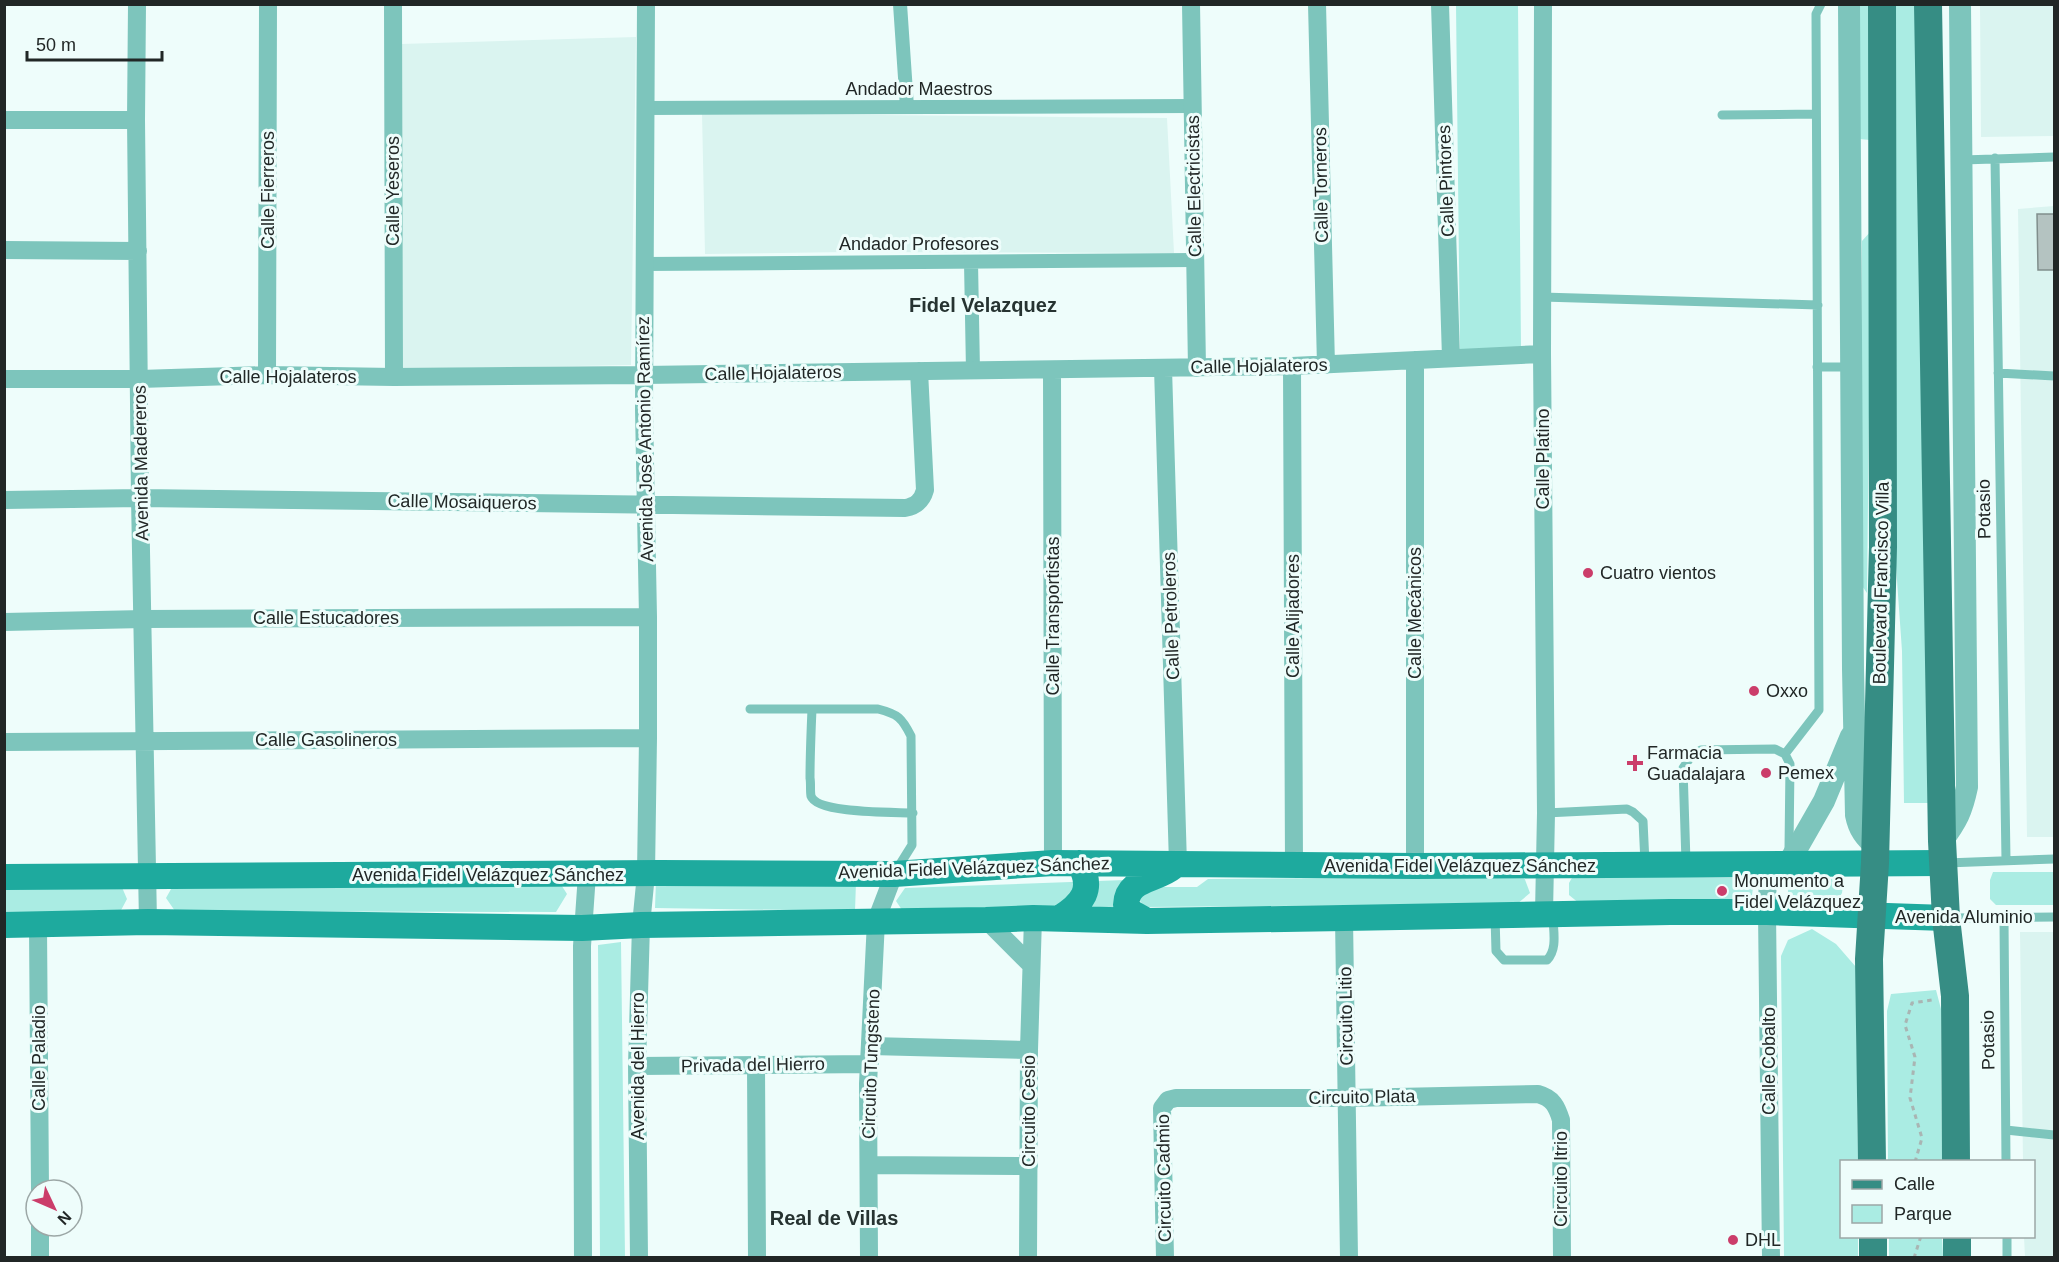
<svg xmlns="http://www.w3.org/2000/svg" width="2059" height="1262" font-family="Arial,sans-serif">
  <rect width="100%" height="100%" fill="#eefdfb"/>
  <!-- built -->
  <path fill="#daf4f0" d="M1980 5H2054V136L1981 137Z
    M636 37 631 365 403 369 401 44Z
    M702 113 1167 118 1174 253 846 252 705 254Z
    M2054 206V837H2027L2018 209Z
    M2020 932H2054V1257H2025L2024 1237 2034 1236V1162L2023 1161Z"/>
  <!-- green -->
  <path fill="#aaece3" d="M1456 5H1518L1521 349 1460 350Z
    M1858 5H1869L1870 140 1859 139Z
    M1890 5H1918L1928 803H1904L1902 651 1893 524Z
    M1871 231 1867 593 1860 583 1862 241Z
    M1993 872H2054V905H1996L1990 899V880Z
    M1573 876 1745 878 1753 888 1752 895 1739 905 1580 904 1569 895V883Z
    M1524 877 1530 893 1517 904 1145 907 1135 895 1141 887H1197L1208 879Z
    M1796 878 1836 879 1843 885 1842 893 1836 903 1797 907 1788 900V886Z
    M656 880 856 882 855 911 655 908Z
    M1125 880 1118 909 904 913 896 901 905 888Z
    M175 882 560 883 567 894 556 912 175 911 166 898Z
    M121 885 127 899 119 914 5 915 4 886Z
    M1812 929 1836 944 1856 967 1858 1161 1842 1162V1236L1858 1237V1257H1784L1781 956 1788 940Z
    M621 942 625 1257H600L598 945Z
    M1936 990 1941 1009 1942 1161 1888 1162 1887 1011 1891 994Z
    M1889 1237H1942L1943 1257H1889Z"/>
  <!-- building -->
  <path fill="#b4c3c1" stroke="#808e8c" stroke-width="1.5" d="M2037 214H2055V270H2038Z"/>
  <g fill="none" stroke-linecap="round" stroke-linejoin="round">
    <!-- path -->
    <path stroke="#a9b5b3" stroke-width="3" stroke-dasharray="4.5 4.5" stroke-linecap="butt" d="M1915 1162 1922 1138 1910 1098 1915 1057 1905 1025 1912 1003 1932 1000
      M1914 1258 1921 1236"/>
    <!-- service -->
    <path stroke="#7dc5bc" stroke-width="9" d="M1722 115 1816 114
      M1995 158 2006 860
      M1962 160 2054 157
      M1542 297 1818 305
      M1817 367H1851
      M1998 373 2054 376
      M750 709H878C898 714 902 718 911 736L912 845 897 869
      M812 709C811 732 810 755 810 778 811 783 810 791 811 796 817 814 895 812 913 813
      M1785 754 1819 710 1816 14 1821 4
      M1546 813 1627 809 1633 812 1643 821 1645 863
      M1686 862 1683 768 1690 758 1701 750 1775 749 1785 754 1790 764 1789 849
      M1946 863 2054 859
      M1495 916 1496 951 1504 960H1547C1558 949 1553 930 1553 916
      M1949 918 2054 917
      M2004 919 2006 1162
      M2006 1130 2054 1135
      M2007 1236V1258"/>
    <!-- pedestrian -->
    <path stroke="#7dc5bc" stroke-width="14" d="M900 4 907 107
      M645 108 1193 106
      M971 262 973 371
      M644 264 1195 260"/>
    <!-- minor -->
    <path stroke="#7dc5bc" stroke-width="18" d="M137 4 136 120 140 498 148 922
      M393 4 394 377
      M1191 4 1197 368
      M1317 4 1326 365
      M1440 4 1451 358
      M1543 4 1542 354 1546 813 1544 913
      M4 120H136
      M4 250 138 251
      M1415 360V866
      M1292 366 1294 866
      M1163 368 1178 864
      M1052 370 1053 863
      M267 375 268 4
      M4 379H140L267 375 394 377 644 375 1292 366 1542 354
      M4 500 140 498 905 508C916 506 922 501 925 490L919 371
      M4 622 144 619 648 617
      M4 742 648 738
      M1768 864 1767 912 1771 1258
      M1344 918 1349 1258
      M986 920 1031 965
      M38 926 40 1190
      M871 1046 1029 1050
      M756 1064 757 1258
      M637 1066 870 1064
      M869 1165 1029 1166
      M40 1226V1258
      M583 1258 582 946 587 874
      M639 1258 637 1066 641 925 646 874 648 738V617L644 409 646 4
      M869 1258 868 1084 876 921 894 874
      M1028 1258 1029 1050 1033 918
      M1165 1258 1162 1108 1168 1100 1176 1098H1348L1538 1094C1553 1098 1557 1107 1561 1120L1562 1258"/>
    <!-- tertiary -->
    <path stroke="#7dc5bc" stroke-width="22" d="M1849 4 1853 669 1856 815C1859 830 1865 837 1876 847
      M1942 841C1957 821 1962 811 1967 787L1960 4
      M1788 864 1824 801 1851 736"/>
    <!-- secondary -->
    <path stroke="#1eaa9e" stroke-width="26" d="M4 877 660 873 894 874 1053 863 1415 866 1944 863
      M1060 918C1082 904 1095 889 1079 863
      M1147 921 1131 912 1126 905C1127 878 1156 881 1173 867
      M4 925 148 922 582 928 641 925 986 920 1033 918 1147 921 1344 918 1670 912H1767L1946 918"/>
    <!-- primary -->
    <path stroke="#368d84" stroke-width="28" d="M1928 4 1942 841 1946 918 1955 996 1956 1162
      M1872 1162 1869 959 1875 863 1883 547 1882 4
      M1873 1236V1258
      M1957 1236V1258"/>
  </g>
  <!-- markers -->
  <g fill="#cb3d6a" stroke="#eefdfb" stroke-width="2">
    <circle cx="1588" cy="573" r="6"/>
    <circle cx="1754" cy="691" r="6"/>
    <path d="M1632 754h6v6h6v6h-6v6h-6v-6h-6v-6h6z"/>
    <circle cx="1766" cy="773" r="6"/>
    <circle cx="1722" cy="891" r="6"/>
    <circle cx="1733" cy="1240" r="6"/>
  </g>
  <g text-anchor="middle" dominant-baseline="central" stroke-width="6" stroke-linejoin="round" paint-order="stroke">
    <!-- street labels -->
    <g font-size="18" fill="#212726" stroke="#eefdfb">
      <text x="919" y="89">Andador Maestros</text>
      <text transform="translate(1446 181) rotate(-92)">Calle Pintores</text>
      <text transform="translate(1321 185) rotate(-91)">Calle Torneros</text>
      <text transform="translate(1194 186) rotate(-91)">Calle Electricistas</text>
      <text transform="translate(268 190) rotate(-90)">Calle Fierreros</text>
      <text transform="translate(393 191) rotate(-90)">Calle Yeseros</text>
      <text x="919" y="244">Andador Profesores</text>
      <text transform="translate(1259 366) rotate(-1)">Calle Hojalateros</text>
      <text transform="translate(773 373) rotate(-1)">Calle Hojalateros</text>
      <text x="288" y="377">Calle Hojalateros</text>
      <text transform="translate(645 439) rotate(-91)">Avenida José Antonio Ramírez</text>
      <text transform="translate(1543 459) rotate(-90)">Calle Platino</text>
      <text transform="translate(141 463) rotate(-91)">Avenida Madereros</text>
      <text transform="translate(462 502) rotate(1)">Calle Mosaiqueros</text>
      <text transform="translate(1984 509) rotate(-91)">Potasio</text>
      <text transform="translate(1881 583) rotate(-89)">Boulevard Francisco Villa</text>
      <text transform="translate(1415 613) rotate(-90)">Calle Mecánicos</text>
      <text transform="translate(1053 616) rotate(-90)">Calle Transportistas</text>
      <text transform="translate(1171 616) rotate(-92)">Calle Petroleros</text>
      <text transform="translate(1293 616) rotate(-90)">Calle Alijadores</text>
      <text x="326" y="618">Calle Estucadores</text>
      <text x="326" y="740">Calle Gasolineros</text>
      <text x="1460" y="866">Avenida Fidel Velázquez Sánchez</text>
      <text transform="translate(974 868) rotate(-2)">Avenida Fidel Velázquez Sánchez</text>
      <text x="488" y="875">Avenida Fidel Velázquez Sánchez</text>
      <text x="1964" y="917">Avenida Aluminio</text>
      <text transform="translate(1346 1016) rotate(-91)">Circuito Litio</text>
      <text transform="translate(1988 1040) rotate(-91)">Potasio</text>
      <text transform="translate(39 1058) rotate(-90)">Calle Paladio</text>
      <text transform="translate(1769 1061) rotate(-90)">Calle Cobalto</text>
      <text transform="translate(871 1064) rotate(-88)">Circuito Tungsteno</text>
      <text transform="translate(753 1065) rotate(-1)">Privada del Hierro</text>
      <text transform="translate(638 1066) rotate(-90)">Avenida del Hierro</text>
      <text transform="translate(1362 1097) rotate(-1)">Circuito Plata</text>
      <text transform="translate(1029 1111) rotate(-90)">Circuito Cesio</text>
      <text transform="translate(1164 1178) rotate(-91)">Circuito Cadmio</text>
      <text transform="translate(1561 1179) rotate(-90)">Circuito Itrio</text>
    </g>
    <!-- poi labels -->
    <g font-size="18" fill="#212726" stroke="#eefdfb" text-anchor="start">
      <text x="1600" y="573">Cuatro vientos</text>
      <text x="1766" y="691">Oxxo</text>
      <text x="1647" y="753">Farmacia<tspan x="1647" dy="21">Guadalajara</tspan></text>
      <text x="1778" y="773">Pemex</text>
      <text x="1734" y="881">Monumento a<tspan x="1734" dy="21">Fidel Velázquez</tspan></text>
      <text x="1745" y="1240">DHL</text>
    </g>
    <!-- neighbourhood labels -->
    <g font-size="20" font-weight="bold" fill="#263331" stroke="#eefdfb">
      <text x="983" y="305">Fidel Velazquez</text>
      <text x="834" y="1218">Real de Villas</text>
    </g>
  </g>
  <!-- border -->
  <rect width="2059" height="1262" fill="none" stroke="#212726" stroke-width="12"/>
  <!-- legend -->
  <rect x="1840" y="1160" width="195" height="78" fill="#eefdfb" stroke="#9ca7a6" stroke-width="1.5"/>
  <rect x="1852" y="1180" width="30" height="9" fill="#368d84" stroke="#9ca7a6" stroke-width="1.5"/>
  <text x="1894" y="1190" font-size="18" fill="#212726">Calle</text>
  <rect x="1852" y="1205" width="30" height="18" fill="#aaece3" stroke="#9ca7a6" stroke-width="1.5"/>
  <text x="1894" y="1220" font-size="18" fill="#212726">Parque</text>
  <!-- north arrow -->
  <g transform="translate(54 1208) rotate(134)"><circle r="28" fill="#eefdfb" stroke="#9ca7a6" stroke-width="1.5"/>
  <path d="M0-4.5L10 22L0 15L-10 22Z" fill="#cb3d6a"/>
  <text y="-9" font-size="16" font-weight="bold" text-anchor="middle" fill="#212726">N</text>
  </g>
  <!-- scale -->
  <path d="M27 51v9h135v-9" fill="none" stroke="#212726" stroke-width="3"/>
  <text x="36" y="51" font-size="18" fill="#212726" stroke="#eefdfb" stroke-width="4.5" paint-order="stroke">50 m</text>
</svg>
